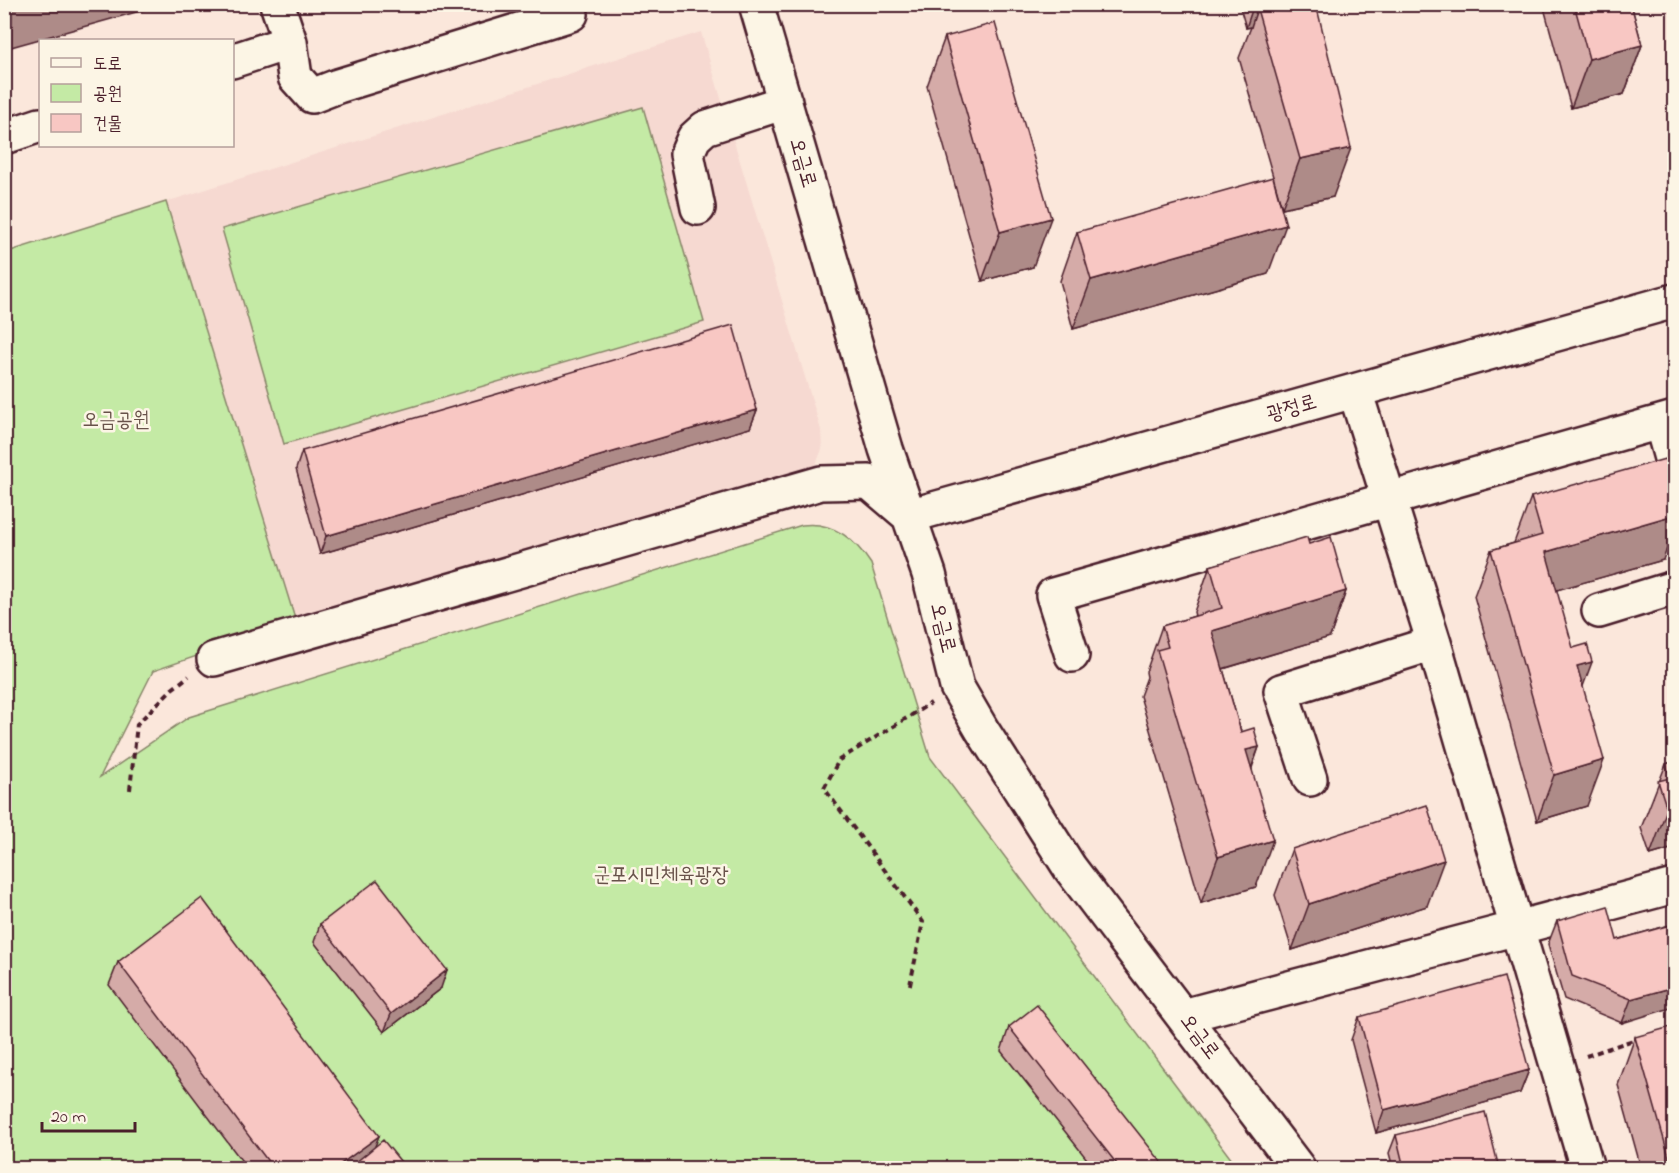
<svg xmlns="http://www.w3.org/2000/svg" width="1679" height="1173" font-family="'Indie Flower','Poor Story',sans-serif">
  <rect width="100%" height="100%" fill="#fbe7db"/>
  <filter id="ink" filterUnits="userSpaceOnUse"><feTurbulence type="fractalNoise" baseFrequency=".0167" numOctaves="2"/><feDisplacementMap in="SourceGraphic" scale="12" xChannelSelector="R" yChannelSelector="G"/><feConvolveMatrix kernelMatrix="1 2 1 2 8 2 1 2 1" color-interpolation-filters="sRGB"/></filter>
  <g filter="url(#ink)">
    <!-- built -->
    <path fill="#f6d9d1" d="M701 32 821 430 822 449 816 464 804 480 296 622 166 202Z"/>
    <!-- green -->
    <path fill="#c4eaa5" stroke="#878468" stroke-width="1.5" d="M643 107 704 322 284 444 222 229Z
      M166 202 296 622 153 671 100 777 189 717 802 525C833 521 855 539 871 564L930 757 1238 1168H5L4 253Z"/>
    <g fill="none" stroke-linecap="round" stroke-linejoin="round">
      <defs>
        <path id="minor" d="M277 4 290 42 295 77 312 96 338 86 571 14
          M756 4 886 449 929 574 957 687 982 730 1070 868 1298 1168
          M232 61 290 42
          M4 137 40 125
          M698 208 687 154 694 138 705 128 785 102
          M1661 422 1674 469
          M1599 611 1674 588
          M1072 655 1053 595 1674 418
          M214 659 821 483 869 482 909 516 1674 301
          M1310 779 1281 691 1434 643
          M1183 1016 1517 928 1434 643 1355 391
          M1587 1168 1517 928 1674 886"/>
      </defs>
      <!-- minor casing -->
      <use href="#minor" stroke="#4a1f2b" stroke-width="38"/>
      <!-- path -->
      <path stroke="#4a1f2b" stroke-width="4" stroke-dasharray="6 4.5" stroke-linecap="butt" d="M130 790 137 724 172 689 189 676
        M910 985 923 922 824 788 839 760 931 703
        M1586 1056 1639 1038"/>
      <!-- minor -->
      <use href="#minor" stroke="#fcf5e5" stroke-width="33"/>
    </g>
    <!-- wall -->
    <path fill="#d5aba8" stroke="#4a1f2b" stroke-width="1.5" d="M1239 4H1316L1333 197 1282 208 1239 58 1251 27 1246 28Z
      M1543 4H1631L1642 45 1624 94 1571 108Z
      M945 37 1033 267 982 281 927 86Z
      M1077 232 1268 274 1073 329 1060 281Z
      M757 410 750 428 320 554 296 469 302 451Z
      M1531 497 1663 560 1556 590 1587 806 1537 821 1474 596 1491 550 1514 543Z
      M1309 544 1346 591 1330 637 1223 669 1241 732 1259 747 1252 768 1256 887 1201 903 1140 696 1147 677 1146 672 1162 626 1195 616 1194 612 1210 566Z
      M1674 761V848L1650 855 1641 828 1666 764Z
      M1292 849 1427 906 1292 950 1275 895Z
      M1557 921 1617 940 1670 925 1622 1023 1564 999 1548 944Z
      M320 924 441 988 384 1032 314 942Z
      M118 962 375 1147 406 1168H247L109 985Z
      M1359 1017 1529 1070 1520 1093 1376 1133 1351 1040Z
      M1009 1027 1166 1168H1094L1001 1051Z
      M1635 1037 1674 1168H1641L1618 1085Z
      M1396 1135 1499 1168H1393L1389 1153Z"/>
    <!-- shaded-wall -->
    <path fill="#ae8b88" stroke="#4a1f2b" stroke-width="1.5" d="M4 4H165L4 49Z
      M1254 4H1295L1257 9 1251 27 1246 28Z
      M1642 45 1624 94 1571 108 1589 59Z
      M1351 148 1333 197 1282 208 1300 159Z
      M1051 218 1033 267 982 281 1000 232Z
      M1286 225 1268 274 1073 329 1091 280Z
      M757 410 750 428 320 554 326 536Z
      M1674 515V528L1663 560 1529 598 1546 552Z
      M1346 591 1330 637 1195 677 1212 631Z
      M1592 662 1575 708 1577 666Z
      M1259 747 1242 793 1246 750Z
      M1604 760 1587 806 1537 821 1554 775Z
      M1674 807V848L1650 855 1667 809Z
      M1273 840 1256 887 1201 903 1218 857Z
      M1444 860 1427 906 1292 950 1309 904Z
      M447 970 441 988 384 1032 391 1014Z
      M1674 987V1007L1622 1023 1631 999Z
      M1529 1070 1520 1093 1376 1133 1384 1110Z
      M379 1136 370 1159 358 1168H335Z"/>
    <!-- building -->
    <path fill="#f8c7c3" stroke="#4a1f2b" stroke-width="1.5" d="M1272 4H1316L1351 148 1300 159 1257 9Z
      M1574 4H1631L1642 45 1589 59Z
      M995 23 1051 218 1000 232 945 37Z
      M1273 177 1286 225 1091 280 1077 232Z
      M733 325 757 410 326 536 302 451Z
      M1665 459 1674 494V515L1546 552 1573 648 1587 644 1592 662 1577 666 1604 760 1554 775 1491 550 1542 535 1531 497Z
      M1307 537 1309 544 1331 537 1346 591 1212 631 1241 732 1254 728 1259 747 1246 750 1273 840 1218 857 1157 650 1168 647 1162 626 1222 608 1210 566Z
      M1674 761V807L1667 809 1658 781 1670 778 1666 764Z
      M1427 805 1444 860 1309 904 1292 849Z
      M377 880 447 970 391 1014 320 924Z
      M202 898 379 1136 335 1168H273L118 962Z
      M1608 906 1617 940 1670 925 1674 942V987L1631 999 1572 976 1557 921Z
      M1504 977 1529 1070 1384 1110 1359 1017Z
      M1037 1005 1166 1168H1120L1009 1027Z
      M1674 1026V1168H1672L1635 1037Z
      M1485 1112 1499 1168H1404L1396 1135Z
      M383 1140 406 1168H349Z"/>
  </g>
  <g text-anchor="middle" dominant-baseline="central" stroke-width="5" stroke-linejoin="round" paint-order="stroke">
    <!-- street labels -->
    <g font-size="21" fill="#4a1f2b" stroke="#fcf5e5">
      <text transform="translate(802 163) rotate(74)">오금로</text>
      <text transform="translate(1292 409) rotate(-16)">광정로</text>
      <text transform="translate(942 628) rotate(76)">오금로</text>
      <text transform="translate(1199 1037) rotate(53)">오금로</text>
    </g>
    <!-- park labels -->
    <g font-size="21" fill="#68524a" stroke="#fcf5e5">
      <text x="116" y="421">오금공원</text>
      <text x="661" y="876">군포시민체육광장</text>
    </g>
  </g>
  <!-- margin -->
  <rect width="1679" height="1173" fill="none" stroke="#fcf5e5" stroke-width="24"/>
  <rect x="12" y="12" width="1655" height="1149" fill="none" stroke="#4a1f2b" stroke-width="2" filter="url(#ink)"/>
  <!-- legend -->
  <rect x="39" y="39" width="195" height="108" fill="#fcf5e5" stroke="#b59f9b" stroke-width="1.5"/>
  <rect x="51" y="58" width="30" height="9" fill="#fcf5e5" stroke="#b59f9b" stroke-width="1.5"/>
  <text x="93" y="69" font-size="18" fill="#4a1f2b">도로</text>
  <rect x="51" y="84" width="30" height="18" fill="#c4eaa5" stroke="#b59f9b" stroke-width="1.5"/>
  <text x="93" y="99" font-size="18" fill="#4a1f2b">공원</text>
  <rect x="51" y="114" width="30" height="18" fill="#f8c7c3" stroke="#b59f9b" stroke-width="1.5"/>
  <text x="93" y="129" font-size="18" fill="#4a1f2b">건물</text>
  <!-- scale -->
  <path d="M42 1122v9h93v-9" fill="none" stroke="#4a1f2b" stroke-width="3"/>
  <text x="51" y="1122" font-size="18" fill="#4a1f2b" stroke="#fcf5e5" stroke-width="4.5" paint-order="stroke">20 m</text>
</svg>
